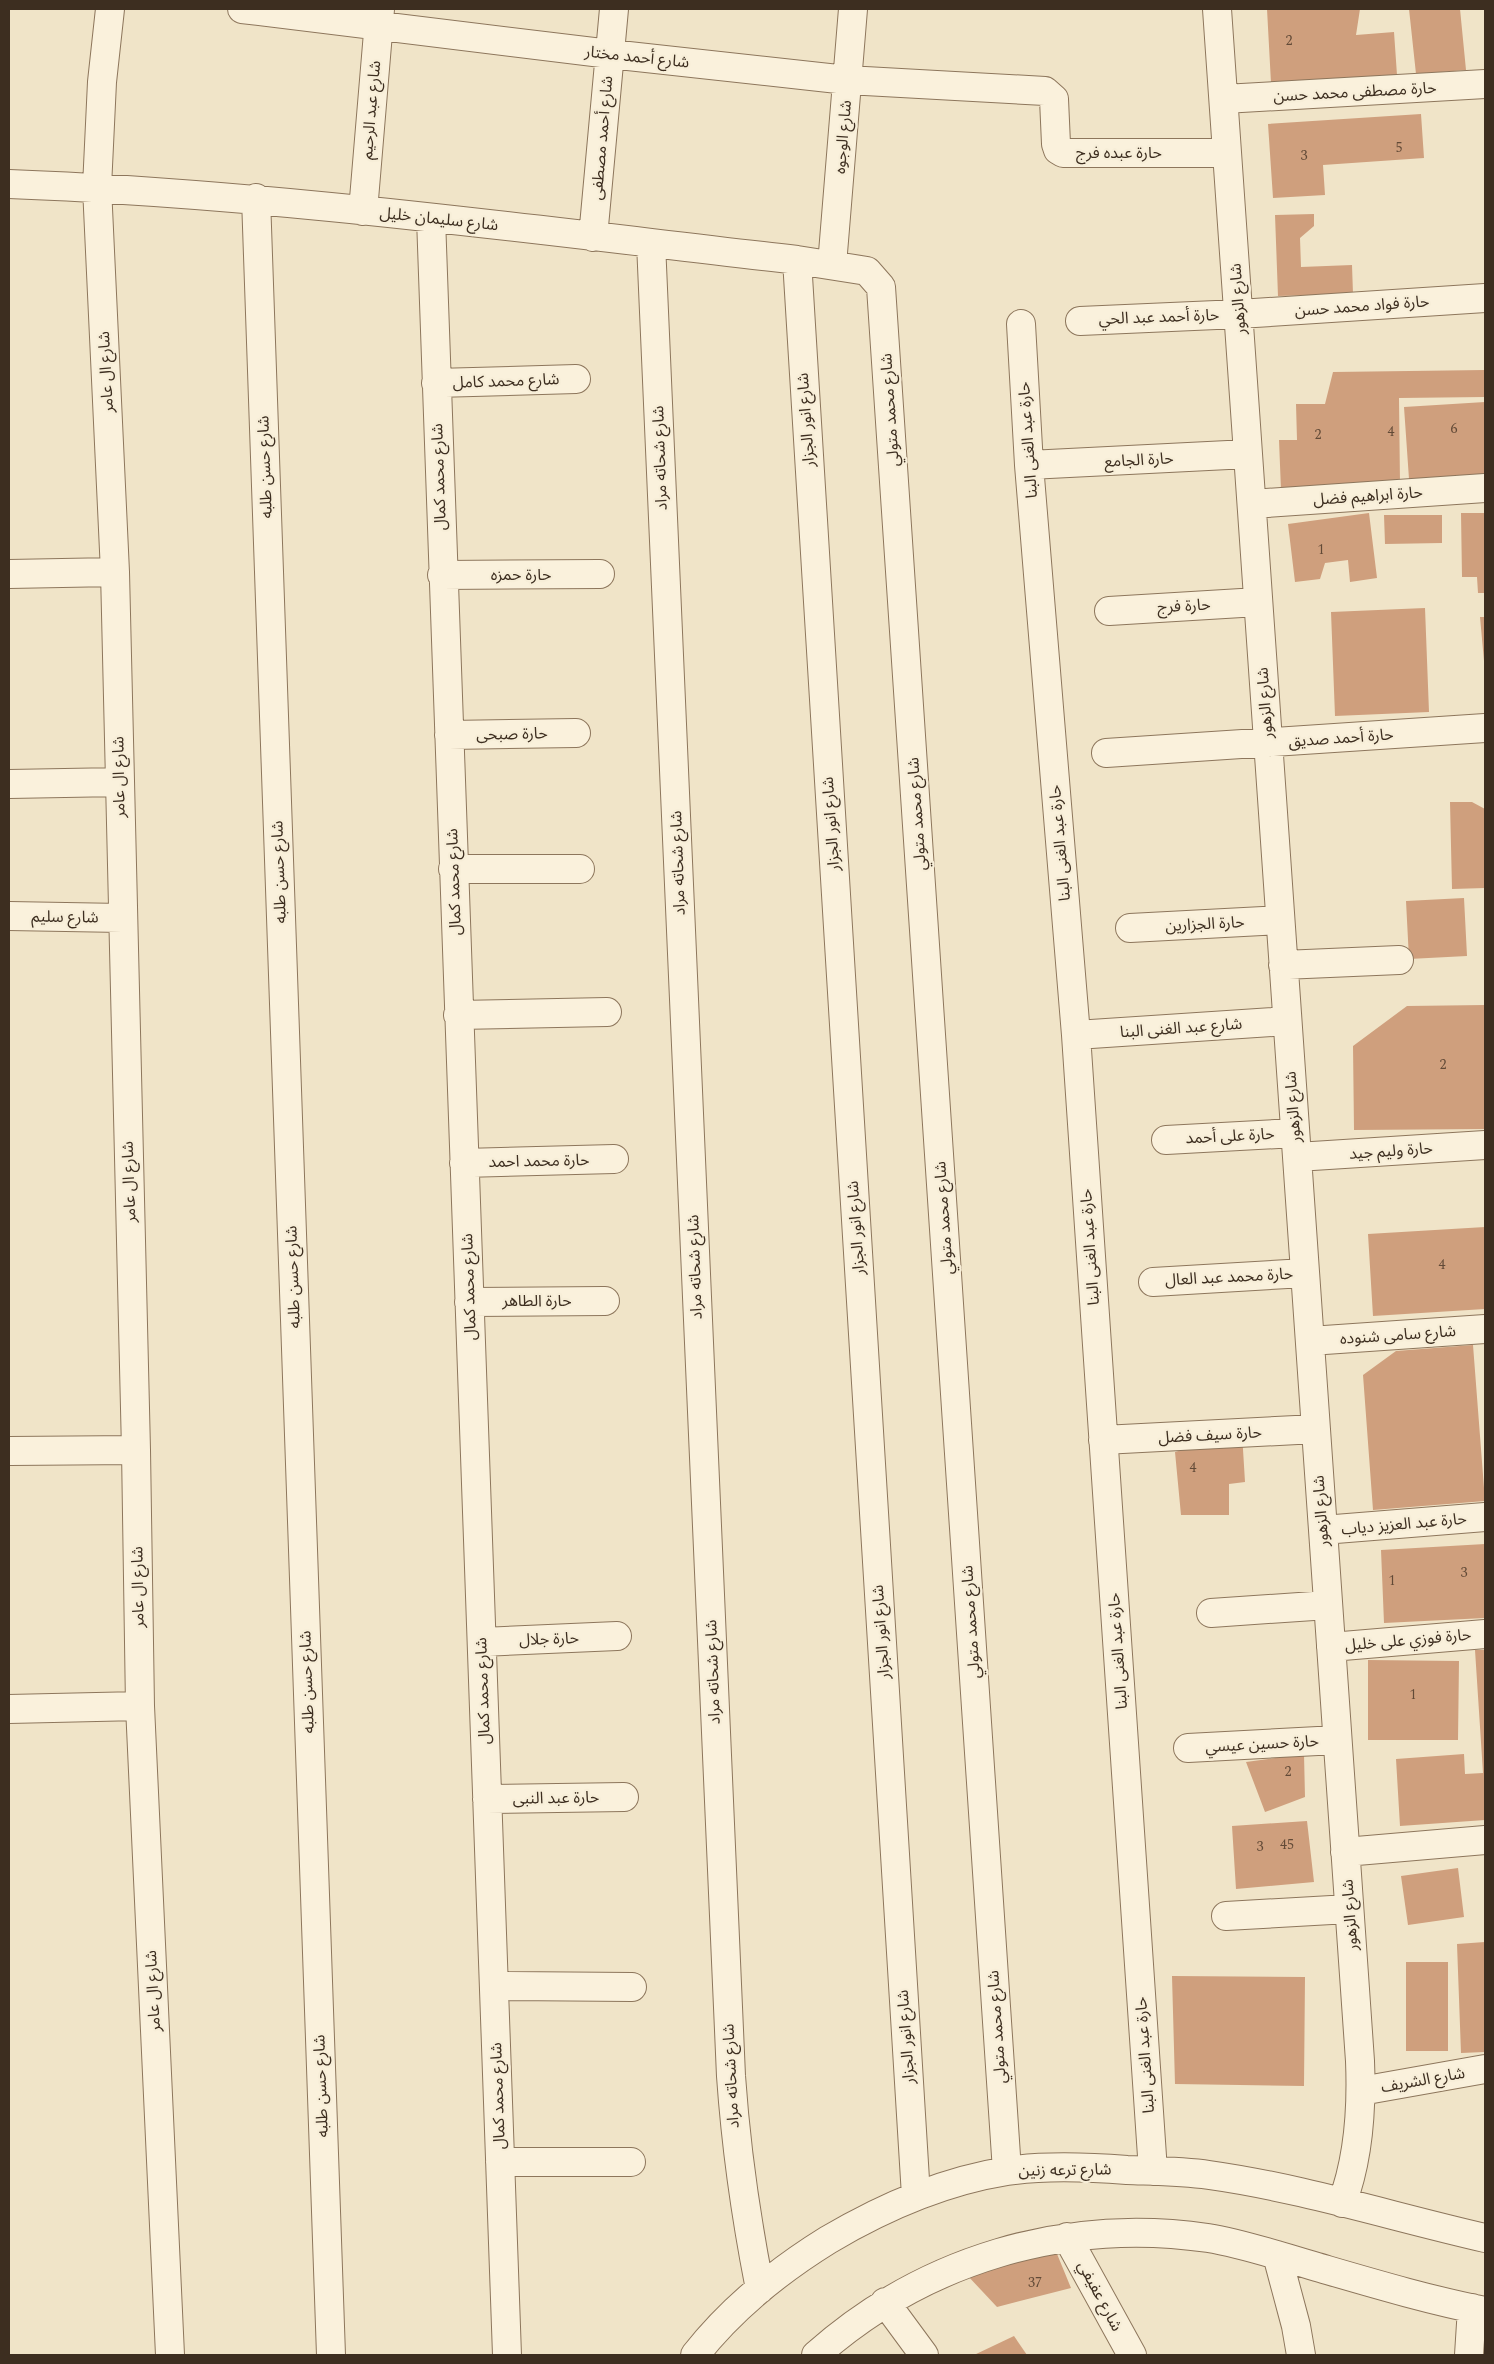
<svg xmlns="http://www.w3.org/2000/svg" width="1494" height="2364" font-family="Spectral,'Noto Sans Arabic',serif">
  <rect width="100%" height="100%" fill="#f0e4c8"/>
  <!-- building -->
  <path fill="#cf9f7d" d="M1267 9H1360L1356 35 1394 32 1397 75 1271 83Z
    M1409 9H1460L1466 70 1416 74Z
    M1421 114 1424 158 1323 165 1325 195 1273 198 1268 124Z
    M1314 214V226L1300 238 1301 267 1352 265 1353 294 1278 296 1275 215Z
    M1485 370V397L1399 398 1400 484 1281 490 1279 440H1297L1296 404H1325L1333 372Z
    M1485 402V474L1409 479 1404 407Z
    M1369 513 1377 578 1350 582 1348 560 1325 563 1320 579 1295 582 1288 524Z
    M1461 513H1485V593H1478L1477 577H1462Z
    M1384 515H1442V543L1385 544Z
    M1425 608 1429 712 1335 716 1331 612Z
    M1480 617H1485V661H1484Z
    M1450 802H1472L1485 809V888L1452 889Z
    M1464 898 1467 956 1409 959 1406 901Z
    M1485 1005V1129L1354 1130 1353 1046 1407 1006Z
    M1485 1227V1309L1373 1316 1368 1234Z
    M1473 1345 1485 1501 1373 1510 1363 1375 1396 1351Z
    M1242 1433 1245 1482 1229 1484V1515H1181L1175 1452Z
    M1485 1544V1618L1384 1623 1381 1550Z
    M1475 1650H1485V1820L1400 1826 1396 1759 1464 1754 1465 1774 1483 1773Z
    M1368 1660 1459 1661 1458 1740H1368Z
    M1304 1754 1305 1797 1265 1812 1246 1762Z
    M1307 1821 1314 1882 1236 1889 1232 1826Z
    M1458 1868 1464 1917 1408 1925 1401 1876Z
    M1485 1942V2052L1461 2053 1457 1944Z
    M1406 1962H1448V2051H1406Z
    M1172 1976 1305 1977 1304 2086 1175 2084Z
    M1055 2249 1071 2288 997 2307 967 2275Z
    M1014 2336 1027 2355H974Z"/>
  <g fill="none" stroke-linecap="round" stroke-linejoin="round">
    <defs>
      <path id="minor" d="M110 9 102 82 97 187 115 572 136 1450 140 1706 170 2355
        M242 9 610 54 847 80 1045 91 1054 99 1056 144 1058 150 1063 153H1227
        M1217 9 1360 2061C1362 2109 1359 2158 1342 2203
        M1224 99 1485 84
        M9 184C273 194 535 230 797 260L867 271 881 287 1007 2171
        M256 198 331 2355
        M363 211 380 9
        M431 218 507 2355
        M593 237 614 9
        M651 243 731 2076C736 2148 746 2218 760 2289
        M797 260 916 2196
        M832 265 853 9
        M1080 321 1239 314 1485 298
        M1021 324 1029 465 1076 1035 1153 2171
        M436 383 576 379
        M1029 465 1248 454
        M1252 504 1485 488
        M9 574 115 572
        M442 575 600 574
        M1109 611 1258 602
        M449 735 576 733
        M1106 753 1485 728
        M9 784 120 782
        M453 869H580
        M9 916 122 918
        M1130 928 1280 920
        M1283 965 1399 960
        M458 1015 607 1012
        M1076 1035 1287 1021
        M1166 1140 1295 1133
        M1297 1157 1485 1145
        M464 1163 614 1159
        M1153 1282 1305 1273
        M469 1302 605 1301
        M1310 1341 1485 1329
        M1103 1440 1316 1429
        M9 1451 136 1450
        M1323 1530 1485 1517
        M1211 1613 1328 1605
        M482 1642 617 1636
        M1331 1647 1485 1634
        M9 1709 140 1706
        M1188 1748 1337 1740
        M487 1799 624 1797
        M1345 1852 1485 1840
        M1226 1916 1349 1909
        M494 1986 632 1987
        M1361 2091 1485 2069
        M500 2162H631
        M1067 2237 1132 2355
        M1277 2255 1296 2326 1301 2355
        M885 2302 924 2355
        M695 2355C731 2309 778 2271 828 2240 882 2208 944 2181 1007 2171 1046 2165 1088 2167 1127 2170 1154 2171 1182 2171 1209 2175 1302 2188 1393 2217 1485 2238
        M816 2355C923 2260 1065 2217 1208 2238 1245 2244 1282 2257 1317 2267 1372 2283 1429 2300 1485 2311
        M1469 2355 1472 2308"/>
    </defs>
    <!-- minor casing -->
    <use href="#minor" stroke="#8d765c" stroke-width="30"/>
    <!-- minor -->
    <use href="#minor" stroke="#faf1dc" stroke-width="28"/>
  </g>
  <g text-anchor="middle" dominant-baseline="central" stroke-width="4.5" stroke-linejoin="round" paint-order="stroke">
    <!-- number labels -->
    <g font-size="14" fill="#624a37">
      <text x="1289" y="40">2</text>
      <text x="1399" y="147">5</text>
      <text x="1304" y="155">3</text>
      <text x="1454" y="428">6</text>
      <text x="1391" y="431">4</text>
      <text x="1318" y="434">2</text>
      <text x="1321" y="549">1</text>
      <text x="1443" y="1064">2</text>
      <text x="1442" y="1264">4</text>
      <text x="1193" y="1467">4</text>
      <text x="1464" y="1572">3</text>
      <text x="1392" y="1580">1</text>
      <text x="1413" y="1694">1</text>
      <text x="1288" y="1771">2</text>
      <text x="1287" y="1844">45</text>
      <text x="1260" y="1846">3</text>
      <text x="1035" y="2282">37</text>
    </g>
    <!-- street labels -->
    <g font-size="16" fill="#3d2e20" stroke="#f7eed8">
      <text transform="translate(637 57) rotate(6)">شارع أحمد مختار</text>
      <text transform="translate(1355 92) rotate(-3)">حارة مصطفى محمد حسن</text>
      <text transform="translate(371 110) rotate(-85)">شارع عبد الرحيم</text>
      <text transform="translate(843 137) rotate(-85)">شارع الوجوه</text>
      <text transform="translate(602 138) rotate(-85)">شارع أحمد مصطفى</text>
      <text x="1119" y="153">حارة عبده فرج</text>
      <text transform="translate(439 219) rotate(6)">شارع سليمان خليل</text>
      <text transform="translate(1238 299) rotate(-94)">شارع الزهور</text>
      <text transform="translate(1362 306) rotate(-4)">حارة فواد محمد حسن</text>
      <text transform="translate(1159 317) rotate(-2)">حارة أحمد عبد الحي</text>
      <text transform="translate(106 372) rotate(-93)">شارع ال عامر</text>
      <text transform="translate(506 381) rotate(-2)">شارع محمد كامل</text>
      <text transform="translate(890 410) rotate(-94)">شارع محمد متولي</text>
      <text transform="translate(806 420) rotate(-94)">شارع انور الجزار</text>
      <text transform="translate(1028 440) rotate(-94)">حارة عبد الغنى البنا</text>
      <text transform="translate(660 458) rotate(-92)">شارع شحاته مراد</text>
      <text transform="translate(1139 460) rotate(-3)">حارة الجامع</text>
      <text transform="translate(265 467) rotate(-92)">شارع حسن طلبه</text>
      <text transform="translate(439 477) rotate(-92)">شارع محمد كمال</text>
      <text transform="translate(1368 496) rotate(-4)">حارة ابراهيم فضل</text>
      <text x="521" y="575">حارة حمزه</text>
      <text transform="translate(1184 606) rotate(-3)">حارة فرج</text>
      <text transform="translate(1265 703) rotate(-94)">شارع الزهور</text>
      <text transform="translate(512 734) rotate(-1)">حارة صبحى</text>
      <text transform="translate(1341 738) rotate(-4)">حارة أحمد صديق</text>
      <text transform="translate(119 777) rotate(-91)">شارع ال عامر</text>
      <text transform="translate(917 814) rotate(-94)">شارع محمد متولي</text>
      <text transform="translate(831 824) rotate(-94)">شارع انور الجزار</text>
      <text transform="translate(1060 843) rotate(-95)">حارة عبد الغنى البنا</text>
      <text transform="translate(678 863) rotate(-92)">شارع شحاته مراد</text>
      <text transform="translate(279 872) rotate(-92)">شارع حسن طلبه</text>
      <text transform="translate(454 882) rotate(-92)">شارع محمد كمال</text>
      <text transform="translate(65 917) rotate(1)">شارع سليم</text>
      <text transform="translate(1205 924) rotate(-3)">حارة الجزارين</text>
      <text transform="translate(1181 1028) rotate(-4)">شارع عبد الغنى البنا</text>
      <text transform="translate(1293 1107) rotate(-94)">شارع الزهور</text>
      <text transform="translate(1230 1136) rotate(-3)">حارة على أحمد</text>
      <text transform="translate(1391 1151) rotate(-4)">حارة وليم جيد</text>
      <text transform="translate(539 1161) rotate(-1)">حارة محمد احمد</text>
      <text transform="translate(129 1182) rotate(-92)">شارع ال عامر</text>
      <text transform="translate(944 1218) rotate(-94)">شارع محمد متولي</text>
      <text transform="translate(856 1228) rotate(-94)">شارع انور الجزار</text>
      <text transform="translate(1090 1247) rotate(-94)">حارة عبد الغنى البنا</text>
      <text transform="translate(695 1267) rotate(-92)">شارع شحاته مراد</text>
      <text transform="translate(293 1277) rotate(-92)">شارع حسن طلبه</text>
      <text transform="translate(1229 1277) rotate(-3)">حارة محمد عبد العال</text>
      <text transform="translate(469 1287) rotate(-92)">شارع محمد كمال</text>
      <text x="537" y="1301">حارة الطاهر</text>
      <text transform="translate(1398 1335) rotate(-4)">شارع سامى شنوده</text>
      <text transform="translate(1210 1435) rotate(-3)">حارة سيف فضل</text>
      <text transform="translate(1321 1511) rotate(-94)">شارع الزهور</text>
      <text transform="translate(1404 1524) rotate(-5)">حارة عبد العزيز دياب</text>
      <text transform="translate(138 1587) rotate(-91)">شارع ال عامر</text>
      <text transform="translate(971 1622) rotate(-94)">شارع محمد متولي</text>
      <text transform="translate(881 1632) rotate(-94)">شارع انور الجزار</text>
      <text transform="translate(549 1639) rotate(-2)">حارة جلال</text>
      <text transform="translate(1408 1640) rotate(-5)">حارة فوزي على خليل</text>
      <text transform="translate(1118 1651) rotate(-94)">حارة عبد الغنى البنا</text>
      <text transform="translate(713 1672) rotate(-92)">شارع شحاته مراد</text>
      <text transform="translate(307 1682) rotate(-92)">شارع حسن طلبه</text>
      <text transform="translate(483 1691) rotate(-92)">شارع محمد كمال</text>
      <text transform="translate(1262 1744) rotate(-3)">حارة حسين عيسي</text>
      <text transform="translate(556 1798) rotate(-1)">حارة عبد النبى</text>
      <text transform="translate(1350 1915) rotate(-94)">شارع الزهور</text>
      <text transform="translate(153 1991) rotate(-93)">شارع ال عامر</text>
      <text transform="translate(997 2027) rotate(-94)">شارع محمد متولي</text>
      <text transform="translate(906 2037) rotate(-94)">شارع انور الجزار</text>
      <text transform="translate(1145 2055) rotate(-94)">حارة عبد الغنى البنا</text>
      <text transform="translate(731 2076) rotate(-93)">شارع شحاته مراد</text>
      <text transform="translate(1423 2080) rotate(-10)">شارع الشريف</text>
      <text transform="translate(321 2086) rotate(-92)">شارع حسن طلبه</text>
      <text transform="translate(498 2096) rotate(-92)">شارع محمد كمال</text>
      <text transform="translate(1065 2170) rotate(-1)">شارع ترعه زنين</text>
      <text transform="translate(1100 2296) rotate(62)">شارع عفيفي</text>
    </g>
  </g>
  <!-- border -->
  <rect width="1494" height="2364" fill="none" stroke="#3d2e20" stroke-width="20"/>
</svg>
